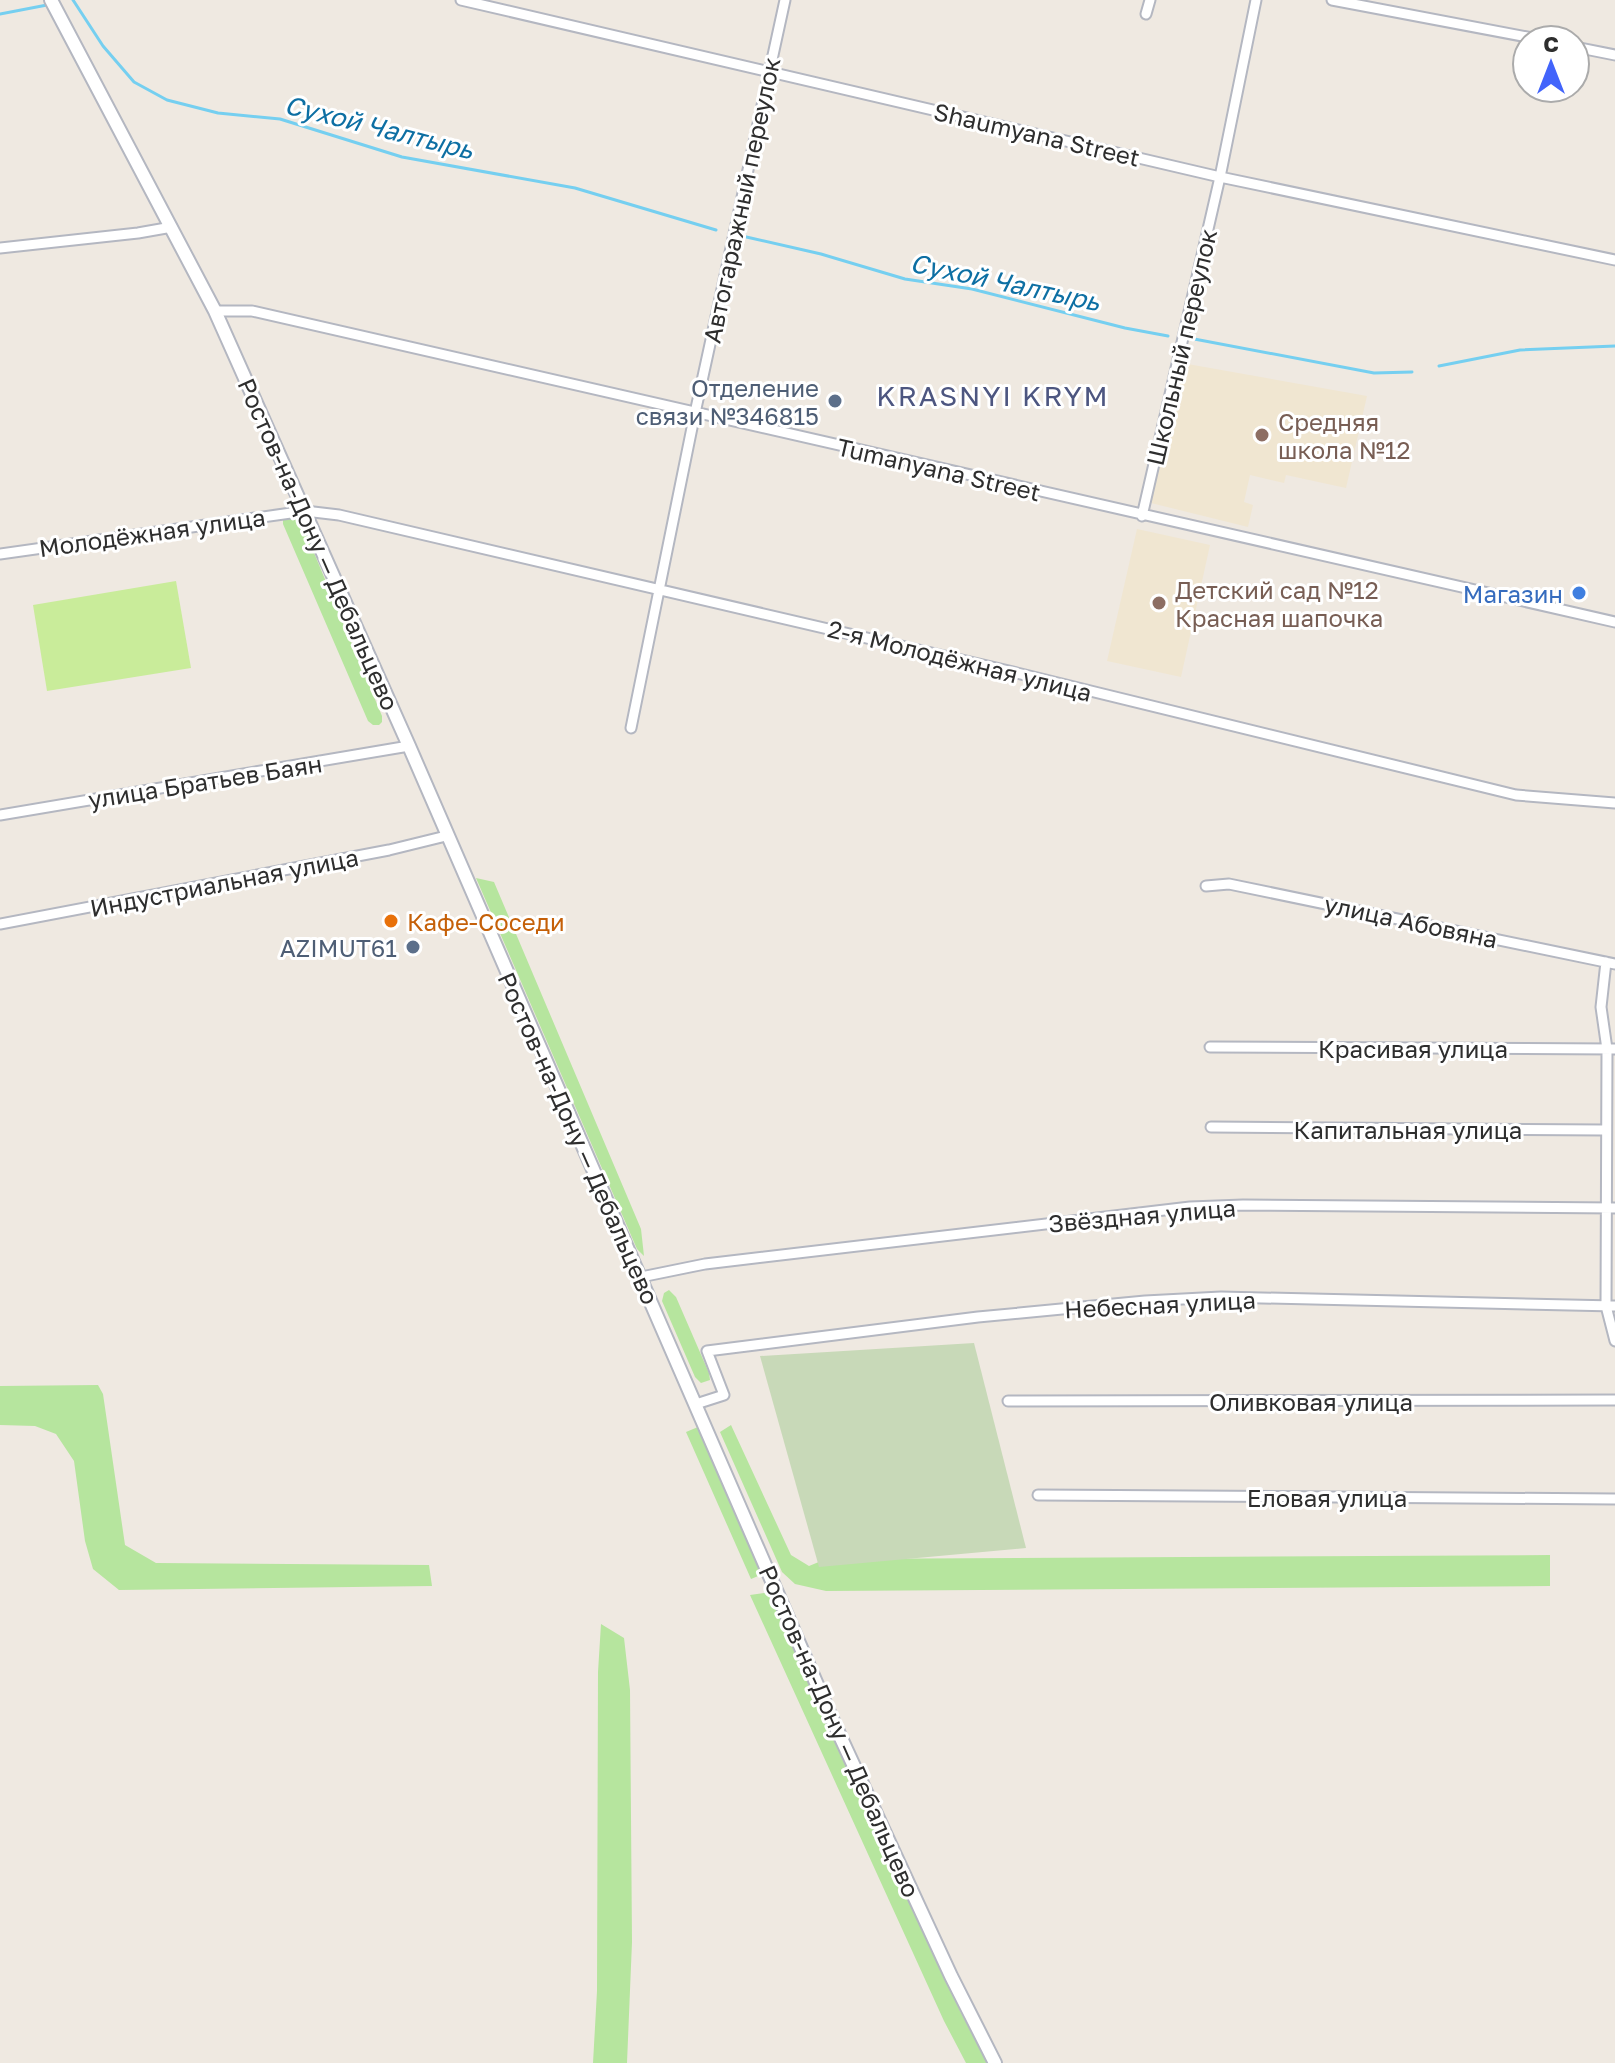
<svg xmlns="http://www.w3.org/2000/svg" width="1615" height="2063" font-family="'Golos Text',sans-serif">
  <rect width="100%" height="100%" fill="#efe9e1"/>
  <!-- education -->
  <path fill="#f0e6d1" d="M1182 363 1367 396 1346 488 1286 475 1284 483 1250 475 1244 502 1253 505 1248 527 1151 503Z
    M1137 529 1210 545 1181 677 1107 661Z"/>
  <!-- green -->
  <path fill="#b6e59e" d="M288 517 297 519 302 524 382 716V722L379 725H373L368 721 283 524V520Z
    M476 878 494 882 641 1229 644 1256 637 1249Z
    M669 1290 676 1297 709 1373 710 1380 701 1383 695 1377 662 1301 664 1293Z
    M98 1385 103 1394 125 1545 156 1563 429 1565 432 1586 119 1590 93 1569 85 1541 74 1461 56 1434 35 1426 0 1425V1386Z
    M731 1425 791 1555 809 1566 826 1559 1550 1555V1586L826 1591 795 1584 782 1572 720 1432Z
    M698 1427 763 1574 751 1579 686 1432Z
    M771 1592 961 2013 988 2063H966L944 2021 750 1595Z
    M601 1624 624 1638 630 1690 632 1942 627 2063H593L597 1991 598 1672Z"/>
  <!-- cemetery -->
  <path fill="#c8d9b8" d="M974 1343 1026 1548 819 1567 760 1356Z"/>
  <!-- pitch -->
  <path fill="#c9ec9a" d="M176 581 191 668 47 691 33 605Z"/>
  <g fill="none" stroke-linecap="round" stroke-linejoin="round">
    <!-- stream -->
    <path stroke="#75cff0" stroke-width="3" d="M73 0 103 46 134 82 167 100 218 113 280 119 402 157 575 188 716 230
      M0 14 47 5
      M742 236 821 254 905 279 972 289 1125 328 1168 336
      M1189 338 1374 373 1412 372
      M1439 366 1520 350 1615 346"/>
    <defs>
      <path id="street" d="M461 0 1220 177 1615 260
        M1332 0 1543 40
        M1146 14 1150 0
        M1575 47 1615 55
        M0 248 138 233 172 227
        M215 311H252L1615 622
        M1142 516 1220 177 1256 0
        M0 554 305 511 339 515 1017 673 1516 795 1615 803
        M631 728 695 413 785 0
        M0 815 409 746
        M1206 886 1229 884 1615 964
        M0 924 389 850 446 836
        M1606 962 1601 1007 1607 1049 1606 1306 1615 1341
        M1210 1047 1615 1049
        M1211 1127 1604 1130
        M641 1277 705 1264 1190 1207 1243 1205 1615 1208
        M1008 1401 1615 1400
        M696 1404 724 1395 707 1351 978 1317 1145 1301 1221 1297 1615 1306
        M1038 1495 1615 1499"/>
      <path id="secondary" d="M51 0 215 311 409 746 828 1710 951 1976 995 2063"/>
    </defs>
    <!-- street casing -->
    <use href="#street" stroke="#b4b7c1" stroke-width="13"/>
    <!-- secondary casing -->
    <use href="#secondary" stroke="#b4b7c1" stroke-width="16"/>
    <!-- street -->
    <use href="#street" stroke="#fff" stroke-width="9"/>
    <!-- secondary -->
    <use href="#secondary" stroke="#fff" stroke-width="12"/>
  </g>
  <!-- markers -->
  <g fill="#5c6f8a" stroke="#fff" stroke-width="3">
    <circle cx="835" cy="401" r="8"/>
    <circle cx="413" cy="947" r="8"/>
  </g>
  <g fill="#8d6e63" stroke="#fff" stroke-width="3">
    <circle cx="1262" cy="435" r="8"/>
    <circle cx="1159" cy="603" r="8"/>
  </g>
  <circle fill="#3f7fe0" stroke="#fff" stroke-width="3" cx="1579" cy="593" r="8"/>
  <circle fill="#e8710a" stroke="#fff" stroke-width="3" cx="391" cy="921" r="8"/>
  <g text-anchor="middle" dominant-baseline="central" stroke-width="6" stroke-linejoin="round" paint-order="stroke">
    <!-- street labels -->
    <g font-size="24" fill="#2e2e2e" stroke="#fff">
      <text transform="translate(1037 134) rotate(13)">Shaumyana Street</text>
      <text transform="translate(741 200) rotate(-78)">Автогаражный переулок</text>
      <text transform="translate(1181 347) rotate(-77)">Школьный переулок</text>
      <text transform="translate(939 469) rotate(13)">Tumanyana Street</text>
      <text transform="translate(152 532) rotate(-8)">Молодёжная улица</text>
      <text transform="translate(319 544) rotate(66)">Ростов-на-Дону — Дебальцево</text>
      <text transform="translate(960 660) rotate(14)">2-я Молодёжная улица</text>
      <text transform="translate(205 781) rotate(-9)">улица Братьев Баян</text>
      <text transform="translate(224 882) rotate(-11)">Индустриальная улица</text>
      <text transform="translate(1411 921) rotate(12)">улица Абовяна</text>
      <text x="1413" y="1048">Красивая улица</text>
      <text x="1408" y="1129">Капитальная улица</text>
      <text transform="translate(579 1138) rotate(66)">Ростов-на-Дону — Дебальцево</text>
      <text transform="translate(1142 1215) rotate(-5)">Звёздная улица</text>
      <text transform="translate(1160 1304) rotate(-3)">Небесная улица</text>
      <text x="1311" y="1401">Оливковая улица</text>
      <text x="1327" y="1497">Еловая улица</text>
      <text transform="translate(840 1731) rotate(66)">Ростов-на-Дону — Дебальцево</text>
    </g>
    <!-- service labels -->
    <g font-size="24" fill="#4e5e75" stroke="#fff" text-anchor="end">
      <text x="819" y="387">Отделение<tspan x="819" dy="28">связи №346815</tspan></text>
      <text x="397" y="947">AZIMUT61</text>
    </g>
    <!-- education labels -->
    <g font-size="24" fill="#785e54" stroke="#fff" text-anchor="start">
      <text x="1278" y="421">Средняя<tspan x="1278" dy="28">школа №12</tspan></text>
      <text x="1175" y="589">Детский сад №12<tspan x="1175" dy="28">Красная шапочка</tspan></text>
    </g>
    <!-- shop labels -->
    <g font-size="24" fill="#366cbe" stroke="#fff" text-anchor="end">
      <text x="1563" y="593">Магазин</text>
    </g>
    <!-- food labels -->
    <g font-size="24" fill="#c56008" stroke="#fff" text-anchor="start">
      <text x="407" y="921">Кафе-Соседи</text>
    </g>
    <!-- water labels -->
    <g font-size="26" font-style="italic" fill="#0d6fa3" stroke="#fff">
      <text transform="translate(379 127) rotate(14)">Сухой Чалтырь</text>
      <text transform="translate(1005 282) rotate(12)">Сухой Чалтырь</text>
    </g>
    <!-- quarter labels -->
    <g font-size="28" letter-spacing="2" fill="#4d5680" stroke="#fff">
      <text x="993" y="395">KRASNYI KRYM</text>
    </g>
  </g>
  <!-- north arrow -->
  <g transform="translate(1551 64)"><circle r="38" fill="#ffffff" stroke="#ababab" stroke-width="2"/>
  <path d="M0-6L14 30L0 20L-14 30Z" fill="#4264fb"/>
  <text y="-12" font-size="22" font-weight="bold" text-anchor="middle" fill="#2e2e2e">С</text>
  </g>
</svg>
